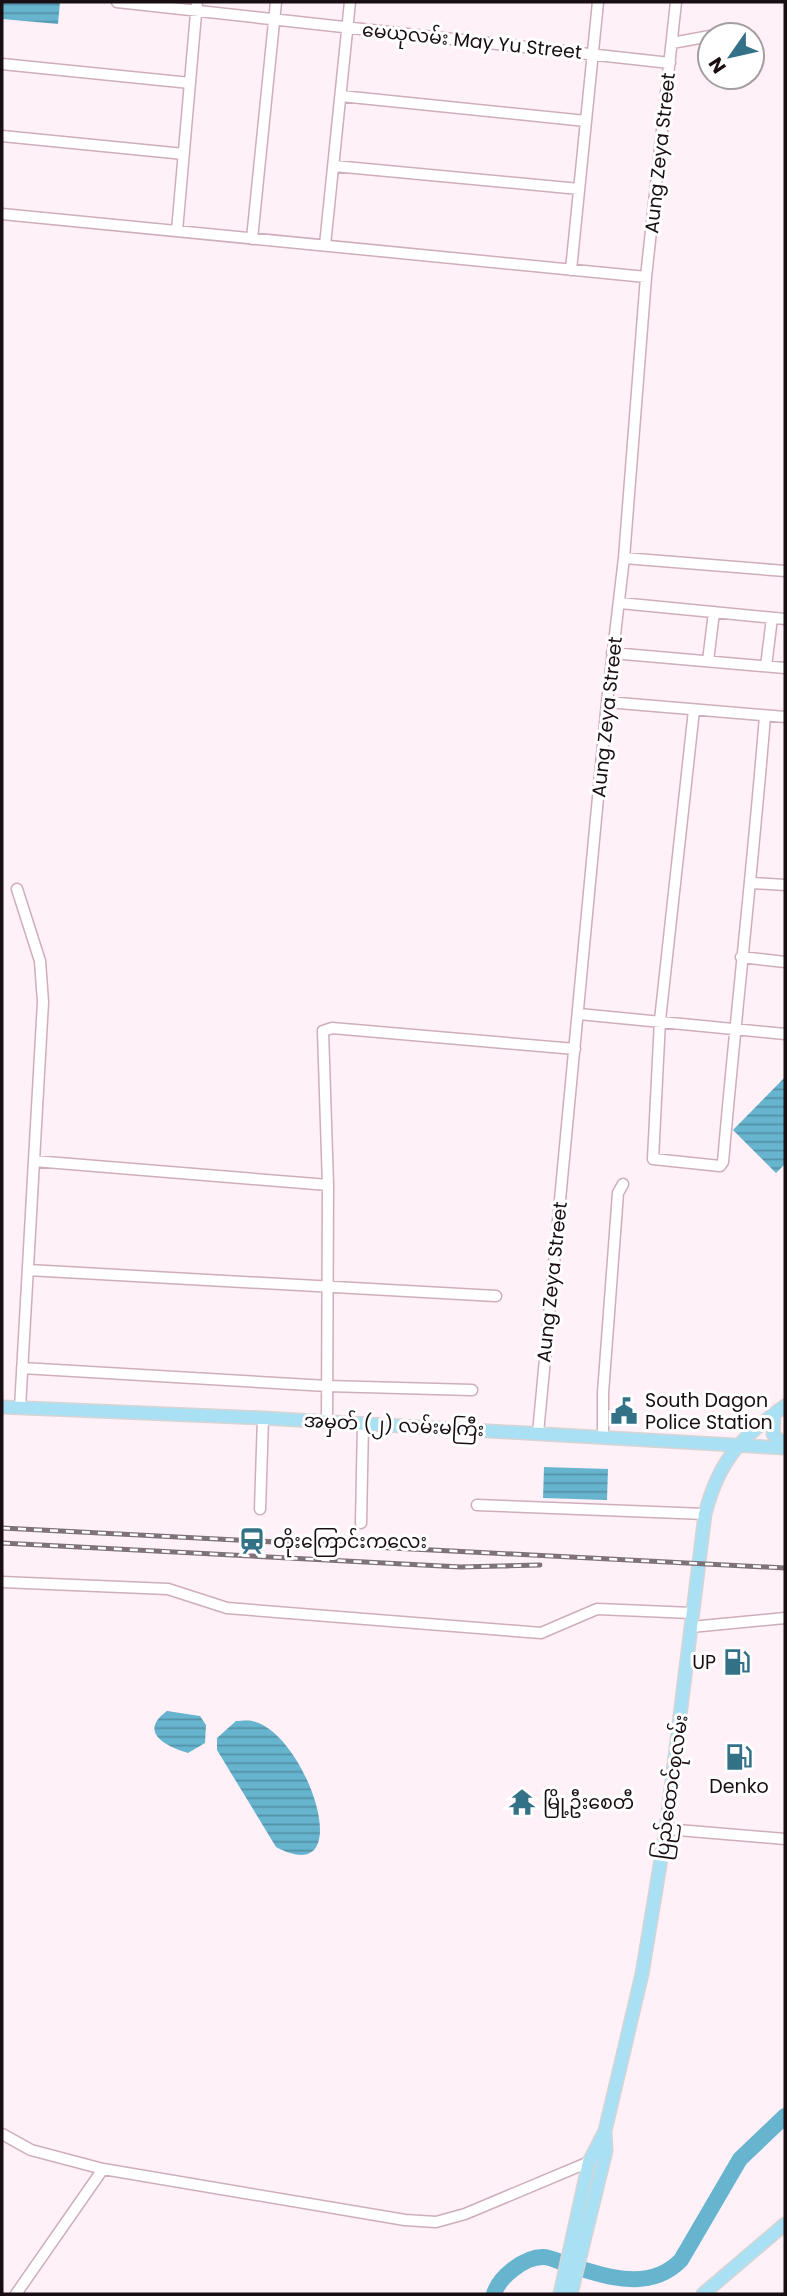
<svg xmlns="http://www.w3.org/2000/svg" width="787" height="2296" font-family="Poppins,'Noto Sans Myanmar',sans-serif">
  <defs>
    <pattern id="water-rules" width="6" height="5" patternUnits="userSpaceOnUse" patternTransform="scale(1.75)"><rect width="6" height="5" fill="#67b4cf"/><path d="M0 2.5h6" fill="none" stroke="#5491a7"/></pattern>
  </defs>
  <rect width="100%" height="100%" fill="#fff1f7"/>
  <!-- water -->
  <path fill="url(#water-rules)" d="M2 2H60L58 24 2 19Z
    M785 1077V1164L776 1173 733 1130Z
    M544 1467 608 1469 607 1500 543 1498Z
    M167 1711 200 1716 206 1725 205 1743 188 1753C165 1746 138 1732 167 1711Z
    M236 1721C241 1721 248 1720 252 1721 306 1731 361 1892 276 1847L217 1750V1738Z"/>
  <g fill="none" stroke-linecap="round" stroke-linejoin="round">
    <!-- river -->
    <path stroke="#67b4cf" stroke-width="16" d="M494 2294C499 2277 524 2257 543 2257 551 2257 562 2263 569 2265 607 2277 650 2292 681 2260L740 2159 785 2116"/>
    <defs>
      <path id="minor" d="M117 2 670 63
        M713 35 727 32
        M672 43 710 36
        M2 64 190 83
        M341 96 586 121
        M2 136 184 154
        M334 166 579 189
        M2 214 646 277
        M177 231 197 2
        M252 239 276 2
        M325 245 350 2
        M571 270 598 2
        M624 558 785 571
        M620 603 785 619
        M612 653 785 668
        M708 661 714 612
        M766 666 772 618
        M607 702 785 717
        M694 710 660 1020 653 1159 720 1166 723 1162C736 1013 753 865 765 716
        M752 883 785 885
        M17 889 40 961 43 1002 20 1408
        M741 957 785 962
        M579 1014 785 1034
        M34 1161 328 1185
        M28 1270 496 1296
        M22 1368 327 1386 472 1390
        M327 1421 328 1185 323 1031 332 1028 575 1049
        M538 1433 607 702 624 558 646 277 676 2
        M603 1437V1393L618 1193 623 1184
        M477 1505 705 1514
        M260 1509 263 1418
        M361 1523 363 1423
        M2 1582 168 1589 227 1608 541 1633 597 1609 692 1613
        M691 1627 785 1618
        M666 1829 785 1839
        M2 2134 31 2150 103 2169
        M16 2294 103 2169 405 2220 436 2222 465 2214 589 2162"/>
      <path id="major" d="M2 1407 263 1418 785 1448
        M774 1414 773 1434 785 1446
        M560 2294 589 2162 605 2131 642 1974 666 1829 705 1514C719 1460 741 1437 785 1406
        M571 2294 606 2151 605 2132
        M703 2294 785 2224"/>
    </defs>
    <!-- minor casing -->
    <use href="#minor" stroke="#ceaebc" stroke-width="13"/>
    <!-- major casing -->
    <use href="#major" stroke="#d6d4d5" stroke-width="15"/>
    <!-- minor -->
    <use href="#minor" stroke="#fff" stroke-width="10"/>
    <!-- major -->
    <use href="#major" stroke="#a9e0f4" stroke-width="12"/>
    <defs>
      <path id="rail" d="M2 1528 785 1568
        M2 1543 461 1567 540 1565"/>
    </defs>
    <!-- rail casing -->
    <use href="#rail" stroke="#7e7278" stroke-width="5"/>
    <!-- rail -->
    <use href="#rail" stroke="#fff" stroke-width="2.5" stroke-dasharray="8" stroke-linecap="butt"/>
  </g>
  <!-- icons -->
  <defs>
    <symbol id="civic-bare" viewBox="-9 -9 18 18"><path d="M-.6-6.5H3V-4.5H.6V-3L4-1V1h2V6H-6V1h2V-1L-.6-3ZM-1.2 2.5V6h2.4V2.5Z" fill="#337187" stroke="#fff" stroke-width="2.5" paint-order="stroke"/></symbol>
    <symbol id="station-bare" viewBox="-9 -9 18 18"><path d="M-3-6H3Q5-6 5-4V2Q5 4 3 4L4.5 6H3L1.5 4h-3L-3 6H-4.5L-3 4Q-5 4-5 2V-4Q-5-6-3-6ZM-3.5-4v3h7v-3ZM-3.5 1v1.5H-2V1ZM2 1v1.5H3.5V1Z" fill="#337187" stroke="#fff" stroke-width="2.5" paint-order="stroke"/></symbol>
    <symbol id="fuel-bare" viewBox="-9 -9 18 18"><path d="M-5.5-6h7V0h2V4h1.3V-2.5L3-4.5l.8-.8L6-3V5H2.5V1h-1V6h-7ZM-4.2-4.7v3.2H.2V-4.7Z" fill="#337187" stroke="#fff" stroke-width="2.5" paint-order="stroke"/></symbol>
    <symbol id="temple-bare" viewBox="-9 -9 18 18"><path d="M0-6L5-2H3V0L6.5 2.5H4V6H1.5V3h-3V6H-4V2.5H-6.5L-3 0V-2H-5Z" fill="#337187" stroke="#fff" stroke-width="2.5" paint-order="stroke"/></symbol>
  </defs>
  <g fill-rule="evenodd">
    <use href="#civic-bare" x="605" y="1392" width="38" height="38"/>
    <use href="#station-bare" x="233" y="1522" width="38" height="38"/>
    <use href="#fuel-bare" x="718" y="1643" width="38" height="38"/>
    <use href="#fuel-bare" x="720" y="1738" width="38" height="38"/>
    <use href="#temple-bare" x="503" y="1783" width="38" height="38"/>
  </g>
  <g text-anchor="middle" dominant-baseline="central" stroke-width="6" stroke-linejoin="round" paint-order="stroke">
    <!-- street labels -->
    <g font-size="19" fill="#190e13" stroke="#fff">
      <text transform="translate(472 41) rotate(6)">မေယုလမ်း May Yu Street</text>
      <text transform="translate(660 153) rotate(-84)">Aung Zeya Street</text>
      <text transform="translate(607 717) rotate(-84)">Aung Zeya Street</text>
      <text transform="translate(552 1282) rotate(-84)">Aung Zeya Street</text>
      <text transform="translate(394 1425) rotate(3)">အမှတ် (၂) လမ်းမကြီး</text>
      <text transform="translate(671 1787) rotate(-82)">ပြည်ထောင်စုလမ်း</text>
    </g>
    <!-- poi labels -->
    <g font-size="19" fill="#190e13" stroke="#fff" text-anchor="start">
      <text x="645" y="1400">South Dagon<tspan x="645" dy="22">Police Station</tspan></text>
      <text x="273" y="1541">တိုးကြောင်းကလေး</text>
      <text x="716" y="1662" text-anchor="end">UP</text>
      <text x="739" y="1786" text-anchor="middle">Denko</text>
      <text x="543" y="1802">မြို့ဦးစေတီ</text>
    </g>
  </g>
  <!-- border -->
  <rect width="787" height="2296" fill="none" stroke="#190e13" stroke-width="7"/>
  <!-- north arrow -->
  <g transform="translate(731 56) rotate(236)"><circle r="33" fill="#ffffff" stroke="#a39fa1" stroke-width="2"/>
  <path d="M0-5L12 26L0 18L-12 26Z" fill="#337187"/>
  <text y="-10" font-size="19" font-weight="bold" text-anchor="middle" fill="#190e13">N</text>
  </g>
</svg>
